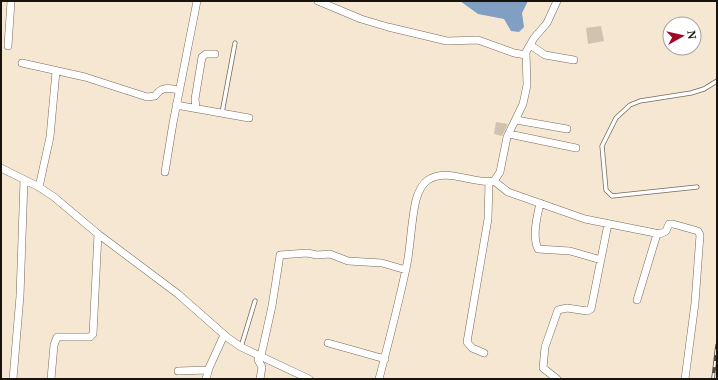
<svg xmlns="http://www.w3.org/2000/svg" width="718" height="380" font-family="'Noto Serif',serif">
  <rect width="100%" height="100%" fill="#f6e7d3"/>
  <!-- water -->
  <path fill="#809fc2" d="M460 1H528L522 13 524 27 519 32 511 31 504 19 478 14Z"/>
  <!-- building -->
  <path fill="#d1c2af" d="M601 26 604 41 588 44 586 28Z
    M496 122 508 124 502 136 494 134Z"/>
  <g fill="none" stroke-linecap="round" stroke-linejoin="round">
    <defs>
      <path id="lane" d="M222 113 235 43
        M697 187 612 196 606 190 602 146 616 118 630 105 640 101 691 93 704 89 717 81
        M241 347 255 301"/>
      <path id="street" d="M318 1 361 19 388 27 447 41 478 40 514 53 526 55
        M530 45 545 55 574 60
        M8 46 11 1
        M22 63 85 77 147 97 155 96C162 86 168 88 179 90
        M176 105 249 118
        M196 108 195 99 202 57 206 54H215
        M516 120 567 129
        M509 134 576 148
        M1 168 39 187 54 197 98 234 178 294 228 338 241 347 309 379
        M165 172 173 123 197 1
        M494 181 508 192 585 219 660 234 666 231 669 224H673L698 231 700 235 695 303 685 379
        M39 187 50 137 56 71
        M540 203C537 217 532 236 538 249L570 251 601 260
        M637 300 657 234
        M328 343 385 359
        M484 353 472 348 467 342 488 219 489 182
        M259 355 258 360 262 367 260 379
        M261 356 272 306 280 255 307 253 317 255 330 254 348 261 382 263 406 270
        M178 371 208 370
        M13 379 20 296 24 180
        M51 379 54 345 57 337H90L93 334 98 234
        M206 379 209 368 224 335
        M379 379C389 341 399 302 407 264 411 243 411 221 416 200 418 193 422 184 428 180 448 167 473 185 494 181L500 172 507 137 523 104 527 85 526 52 534 38 547 23 557 1
        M557 379 543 368 545 347 558 310 567 308 587 311 591 309 608 224"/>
    </defs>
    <!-- lane casing -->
    <use href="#lane" stroke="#776a59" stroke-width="5"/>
    <!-- street casing -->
    <use href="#street" stroke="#776a59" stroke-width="8"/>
    <!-- lane -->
    <use href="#lane" stroke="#fff" stroke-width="3.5"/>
    <!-- street -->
    <use href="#street" stroke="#fff" stroke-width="7"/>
    <defs>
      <path id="rail" d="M713 379 717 345"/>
    </defs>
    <!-- rail casing -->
    <use href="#rail" stroke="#50493e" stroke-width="3.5"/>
    <!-- rail -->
    <use href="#rail" stroke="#fff" stroke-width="2" stroke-dasharray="6" stroke-linecap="butt"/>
  </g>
  <!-- border -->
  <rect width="718" height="380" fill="none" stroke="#18130c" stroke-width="4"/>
  <!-- north arrow -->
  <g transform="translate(682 36) rotate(82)"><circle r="19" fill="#ffffff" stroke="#a3a19e"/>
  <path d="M0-3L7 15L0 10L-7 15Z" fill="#a40725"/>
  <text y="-6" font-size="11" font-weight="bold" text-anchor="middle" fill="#18130c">N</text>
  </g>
</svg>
